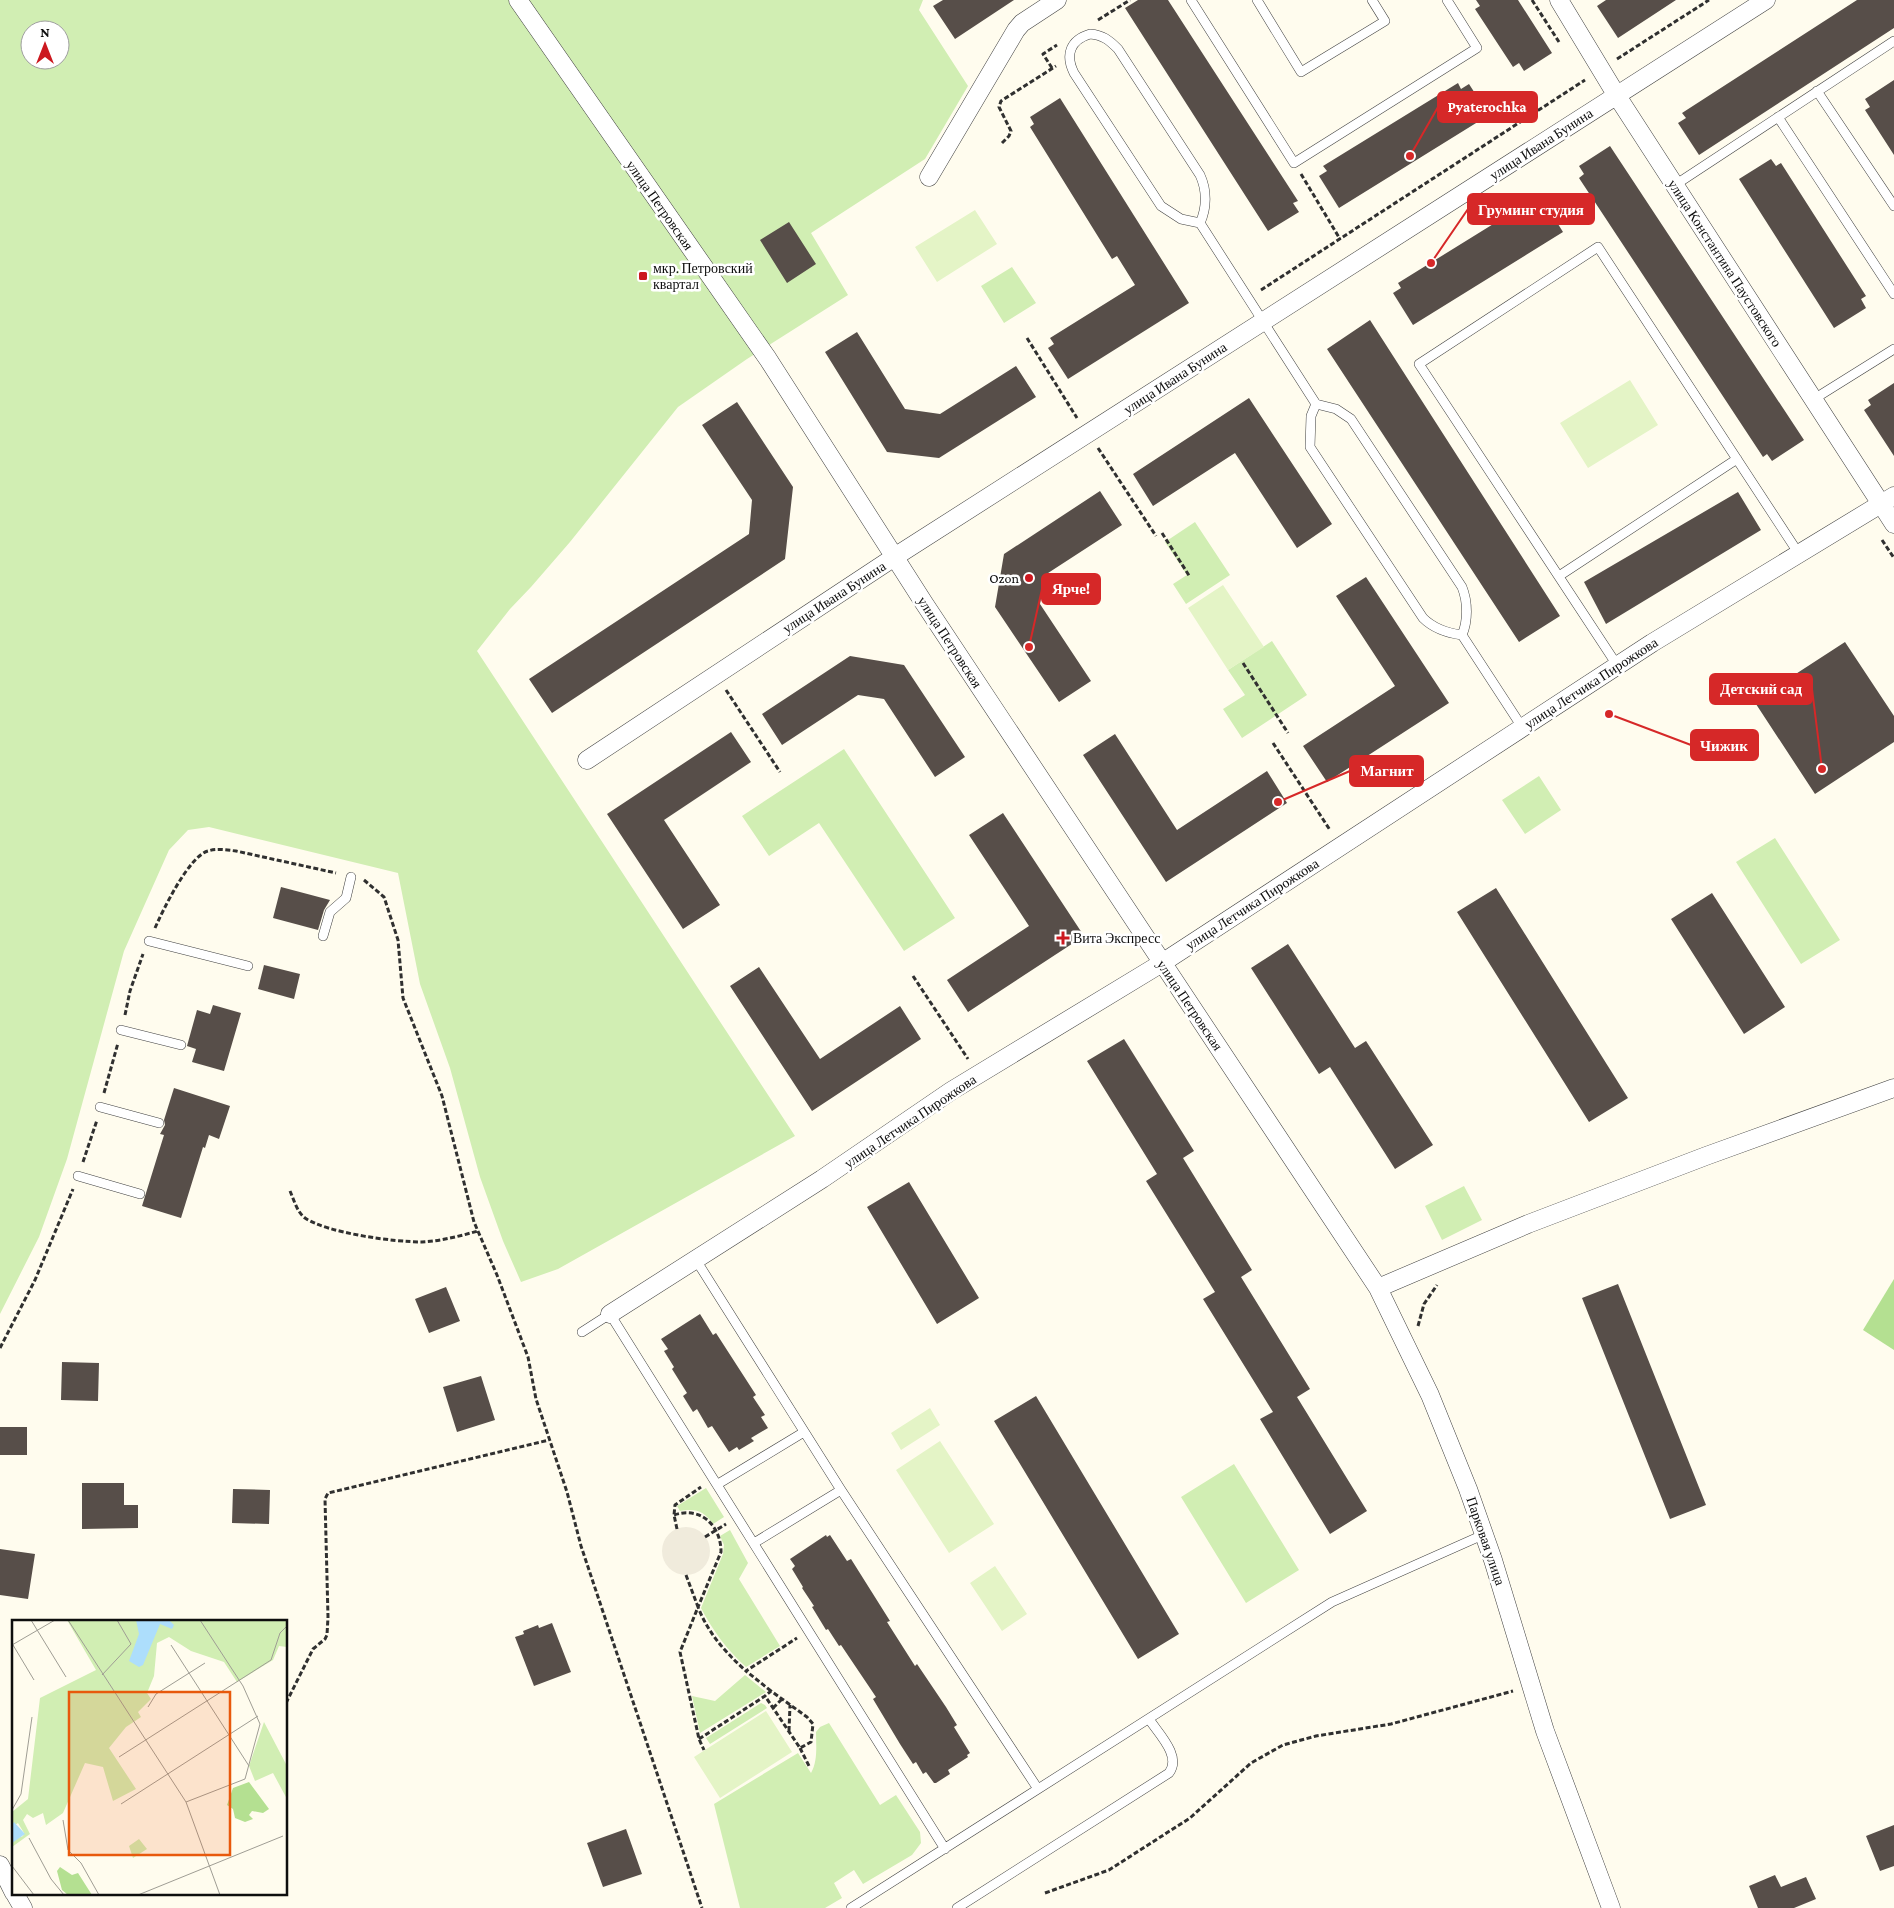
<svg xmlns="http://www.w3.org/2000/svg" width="1894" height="1908" font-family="'Crimson Pro',serif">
  <rect width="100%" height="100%" fill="#fffcee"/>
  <!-- green -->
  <path fill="#d1eeb3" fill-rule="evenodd" d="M0 0H923L919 10 968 86 925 159 811 233 848 295 747 359 678 407 570 542 531 587 510 609 477 651 795 1136 558 1269 521 1282 503 1241 480 1177 450 1068 420 984 398 873 209 827 188 830 169 850 124 951 67 1159 39 1237 0 1314ZM30 30H60V60H30Z
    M1012 267 1036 303 1004 323 981 286Z
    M1195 522 1230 575 1186 604 1173 584 1187 575 1165 542Z
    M1272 641 1307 695 1242 738 1223 709 1245 695 1228 670Z
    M844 749 955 918 904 951 819 823 769 856 742 816Z
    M1539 776 1561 810 1525 834 1502 800Z
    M1775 838 1840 940 1801 964 1736 862Z
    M1464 1186 1482 1220 1442 1240 1425 1206Z
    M1234 1464 1299 1570 1246 1603 1181 1497Z
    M706 1488 724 1517 713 1524C704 1511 696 1508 680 1511L677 1506Z
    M730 1530 748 1563 739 1579 780 1646 746 1667C727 1650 713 1631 701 1608L723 1554 724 1545 720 1536Z
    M745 1675 766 1692 700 1733 692 1696 715 1701Z
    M761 1703 765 1705 767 1708 710 1744 706 1738Z
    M829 1723 880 1805 896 1795 920 1832 921 1843 912 1855 863 1884 854 1870 834 1883 842 1898 825 1908H740L714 1804 798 1753 811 1773C818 1761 816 1745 816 1732L820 1727Z"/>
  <!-- forest -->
  <path fill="#b4e091" d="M1894 1279V1350L1863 1330Z"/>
  <!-- pitch -->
  <path fill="#e4f4c6" d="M975 210 997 244 937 282 915 247Z
    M1630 380 1658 425 1588 468 1560 423Z
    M1223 585 1264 647 1228 670 1188 608Z
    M930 1408 940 1425 901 1450 891 1433Z
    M940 1441 994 1524 949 1553 896 1470Z
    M995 1566 1027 1614 1002 1631 970 1583Z
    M766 1711 792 1752 720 1798 694 1757Z"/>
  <!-- plaza -->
  <path fill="#f0ebdc" d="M662 1551a24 24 0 1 1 48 0a24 24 0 1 1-48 0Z"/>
  <!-- building -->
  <path fill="#574e49" d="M943 0H1014L955 39 933 6Z
    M1138 0H1168L1298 201 1293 203 1299 212 1268 231 1125 8Z
    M1476 0H1518L1552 53 1524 71 1519 63 1513 67 1475 9 1480 6Z
    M1606 0H1676L1618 38 1597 6Z
    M1857 0H1894V28L1699 155 1678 123 1686 118 1682 113Z
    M1894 80V155L1865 110 1870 107 1865 99Z
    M1458 83 1461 89 1469 84 1489 115 1339 208 1319 176 1327 171 1323 166Z
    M1060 98 1189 303 1068 379 1048 348 1054 344 1050 338 1135 285 1117 256 1112 259 1030 127 1034 124 1030 117Z
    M1610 146 1804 440 1772 461 1767 454 1763 457 1579 178 1584 174 1579 166Z
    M1771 159 1776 166 1781 163 1866 296 1861 299 1866 308 1834 328 1739 179Z
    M1532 200 1535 205 1543 200 1563 232 1413 325 1393 293 1401 288 1398 283Z
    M789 222 816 264 787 283 760 240Z
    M1370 320 1560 616 1519 642 1327 349Z
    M857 332 905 409 940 414 1016 366 1036 397 939 458 887 452 825 352Z
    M1894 383V456L1864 410 1871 405 1868 400Z
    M1249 398 1332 524 1297 548 1235 453 1153 506 1133 474Z
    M737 402 793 487 785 559 552 713 529 679 749 534 752 500 702 425Z
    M1100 491 1122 525 1045 575 1040 604 1091 681 1059 702 995 607 1004 554Z
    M1738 492 1761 530 1606 624 1584 582Z
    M1366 577 1449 703 1327 782 1303 746 1395 686 1336 596Z
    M1845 642 1894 716V742L1815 794 1754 701Z
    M850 656 904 665 965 757 935 777 884 699 858 695 782 745 762 714Z
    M731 732 751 762 664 820 720 905 683 929 607 814Z
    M1115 734 1177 830 1267 771 1287 803 1166 882 1083 755Z
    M1003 813 1084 936 968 1012 947 980 1029 926 969 835Z
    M281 887 330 900 324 910 318 930 273 918Z
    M1496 888 1628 1098 1589 1122 1457 912Z
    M1712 893 1785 1007 1744 1034 1671 919Z
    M1288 944 1355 1048 1366 1041 1433 1145 1395 1169 1330 1067 1319 1074 1251 968Z
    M264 965 300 974 294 999 258 989Z
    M759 967 820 1059 900 1006 921 1039 812 1111 730 986Z
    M213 1005 241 1013 224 1071 192 1062 196 1049 187 1046 197 1010 210 1014Z
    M1124 1039 1194 1151 1183 1158 1252 1270 1241 1277 1310 1389 1297 1397 1367 1511 1330 1534 1260 1419 1273 1412 1203 1299 1215 1292 1146 1181 1157 1174 1087 1061Z
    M174 1088 230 1106 219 1139 209 1135 205 1148 203 1147 181 1218 142 1206 164 1135 160 1134 165 1125 164 1120Z
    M909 1182 979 1298 937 1324 867 1207Z
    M1618 1284 1706 1505 1670 1519 1582 1298Z
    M446 1287 460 1321 429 1333 415 1299Z
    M700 1314 713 1335 716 1333 756 1395 753 1397 765 1415 761 1417 768 1428 751 1438 754 1441 739 1450 737 1447 729 1452 712 1426 708 1428 697 1409 693 1412 683 1396 687 1393 672 1369 674 1367 664 1351 668 1349 661 1339Z
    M62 1362 99 1363 98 1401 61 1400Z
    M481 1376 495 1420 457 1432 443 1387Z
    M1036 1396 1179 1634 1138 1659 994 1421Z
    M0 1427H27V1455H0Z
    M82 1483H124V1505H138V1528L82 1529Z
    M233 1489 270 1490 269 1524 232 1523Z
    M826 1535 827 1537 830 1535 847 1561 851 1559 890 1621 887 1622 915 1666 917 1664 946 1707 957 1725 954 1727 970 1753 967 1755 968 1757 948 1770 950 1774 936 1783H934L926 1772 923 1774 916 1762 913 1764 900 1744 873 1699 876 1697 841 1645 839 1646 828 1629 826 1630 812 1607 814 1606 802 1588 803 1587 792 1569 795 1566 790 1559Z
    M0 1549 35 1554 28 1599 0 1595Z
    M552 1623 571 1672 534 1686 515 1637 524 1634 523 1631 538 1625 539 1628Z
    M1894 1825V1866L1880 1871 1866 1836Z
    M626 1829 642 1874 603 1887 587 1843Z
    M1775 1875 1781 1887 1806 1877 1816 1899 1794 1908H1758L1749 1886Z"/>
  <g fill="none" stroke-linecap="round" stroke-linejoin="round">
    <defs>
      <path id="service" d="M1191 0 1294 163 1477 48 1447 0
        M1257 0 1301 72 1385 21 1372 0
        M1090 34C1103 35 1109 40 1118 49L1200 175C1207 190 1207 208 1200 223L1181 219 1161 206 1074 73C1065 55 1070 40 1090 34Z
        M1817 91 1894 206
        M1778 117 1894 294
        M1675 185 1894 41
        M1200 223 1316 404 1336 409 1351 419 1462 587C1468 602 1468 621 1462 635
        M1814 399 1894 349
        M1316 404 1311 416 1310 447 1423 618C1434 629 1447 633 1462 635L1522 727
        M1559 576 1737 459
        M1617 665 1419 364 1598 247 1799 554
        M323 936 330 912 346 898 351 877
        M149 941 248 966
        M121 1030 181 1045
        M100 1107 159 1123
        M78 1176 140 1194
        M696 1260 841 1490 1038 1789
        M582 1332 610 1314 945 1849
        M718 1484 804 1432
        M754 1543 841 1490
        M851 1908 1332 1602 1485 1534
        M957 1908 1169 1773C1182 1756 1158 1733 1149 1719"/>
      <path id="minor" d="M518 0 768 359 924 603 1378 1288 1430 1395 1468 1489 1493 1560 1545 1731 1611 1908
        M1559 0 1617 96 1894 524
        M929 177 1016 30 1022 23 1057 0
        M587 760 896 556 1766 0
        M1378 1288 1528 1224 1706 1156 1894 1088
        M610 1314 822 1179 951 1091 1162 963 1652 643 1894 496
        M0 1865 14 1893
        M15 1894 23 1908"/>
    </defs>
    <!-- service casing -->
    <use href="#service" stroke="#414141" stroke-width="10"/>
    <!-- minor casing -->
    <use href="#minor" stroke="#414141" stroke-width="19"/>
    <!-- path -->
    <path stroke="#303030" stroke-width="3" stroke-dasharray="5 2.5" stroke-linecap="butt" d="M1532 0 1559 42
      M1098 20 1130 0
      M1617 59 1709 0
      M1052 68 1043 54 1057 45
      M1002 143 1009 136 1011 131 999 107 1001 101 1056 66
      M1301 174 1340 239
      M1261 290 1585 80
      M1027 338 1077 418
      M1098 448 1156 536
      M1162 533 1190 577
      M1882 540 1894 558
      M1243 663 1288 733
      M726 690 780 772
      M1273 743 1330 830
      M364 880 384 897 398 940 403 998 442 1096 474 1222 497 1275 528 1357 536 1399 567 1492 581 1546 702 1908
      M155 928C163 910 189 856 208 851 217 848 227 850 236 851L336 873
      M913 976 968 1059
      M125 1015 130 991 143 954
      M104 1093 118 1043
      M83 1162 97 1120
      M290 1191C294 1200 297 1212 305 1218 327 1233 394 1242 422 1242 441 1241 460 1236 478 1231
      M1418 1326 1424 1304 1437 1285
      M0 1348 35 1280 73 1189
      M674 1515C700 1506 721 1525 721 1552L698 1607C708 1633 725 1652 746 1671
      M677 1529 674 1515 675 1505 701 1487
      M705 1537 726 1524
      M686 1575 698 1607 680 1652 699 1739 704 1750
      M771 1691 746 1671 797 1638
      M286 1703 313 1649 325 1639 327 1635 328 1617 325 1499 328 1493 549 1440
      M773 1708 782 1699
      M789 1731 790 1705
      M699 1739 765 1696 771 1691 807 1717 813 1724 811 1742 800 1748 765 1696
      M800 1748 809 1766
      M1045 1893 1109 1870 1190 1818 1251 1763 1283 1745 1316 1736 1391 1724 1513 1691"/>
    <!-- service -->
    <use href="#service" stroke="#fff" stroke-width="9"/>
    <!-- minor -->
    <use href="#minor" stroke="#fff" stroke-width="18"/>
  </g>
  <!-- markers -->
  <g fill="#cc181f" stroke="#fff" stroke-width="2">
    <rect x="638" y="271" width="10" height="10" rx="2.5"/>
    <circle cx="1029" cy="578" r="5"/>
    <path d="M1060.5 930.5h5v5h5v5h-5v5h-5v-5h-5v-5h5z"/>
  </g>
  <g text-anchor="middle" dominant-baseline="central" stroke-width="5" stroke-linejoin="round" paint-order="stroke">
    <!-- street labels -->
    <g font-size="14" fill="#0e0e0e" stroke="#fff">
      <text transform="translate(1541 144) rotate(-33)">улица Ивана Бунина</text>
      <text transform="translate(660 205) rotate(55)">улица Петровская</text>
      <text transform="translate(1725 263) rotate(57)">улица Константина Паустовского</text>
      <text transform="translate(1175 378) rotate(-33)">улица Ивана Бунина</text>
      <text transform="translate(834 597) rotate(-33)">улица Ивана Бунина</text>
      <text transform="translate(950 642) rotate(57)">улица Петровская</text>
      <text transform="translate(1591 683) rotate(-33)">улица Летчика Пирожкова</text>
      <text transform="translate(1252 904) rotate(-33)">улица Летчика Пирожкова</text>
      <text transform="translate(1190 1005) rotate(56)">улица Петровская</text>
      <text transform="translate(910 1121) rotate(-34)">улица Летчика Пирожкова</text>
      <text transform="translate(1486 1541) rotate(71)">Парковая улица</text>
    </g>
    <!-- poi labels -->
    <g font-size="14" fill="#0e0e0e" stroke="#fff" text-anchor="start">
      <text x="653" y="268">мкр. Петровский<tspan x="653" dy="16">квартал</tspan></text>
      <text x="1019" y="578" text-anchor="end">Ozon</text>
      <text x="1073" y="938">Вита Экспресс</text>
    </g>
  </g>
  <!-- overview -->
  <g transform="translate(12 1620)">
    <rect width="275" height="275" fill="#fffcee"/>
    <path d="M55 0H275V27L267 26 261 40 225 62 212 42 179 31 157 17 145 23 142 56 135 73 139 79 126 92 129 97 114 107 97 128 124 169 101 181 91 147 73 143 51 193 34 205 31 193 21 198 15 194 11 200 18 214 0 227 1 220 11 216 12 213 6 203 0 207V192L16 179 28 78 84 50ZM252 102 275 146V179L261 153 243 161 237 146ZM127 219 135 229 121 238 117 226Z" fill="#d1eeb3"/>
    <path d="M237 162 257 189 251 193 240 191 237 195 241 199 233 202 223 198 221 189 215 185 221 168ZM48 247 60 255 66 253 80 275H56L50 270 45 251Z" fill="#b4e091"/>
    <path d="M124 0H157L162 5 160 9 148 4 131 45 127 47 117 41 127 14ZM2 202 13 214 0 223V205Z" fill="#addefc"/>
    <path fill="none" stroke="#9f9d94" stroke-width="1" d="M19 0 54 57M56 0 174 182 208 275M0 25 43 0M1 25 22 60M159 25 237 146M90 55 119 24 105 0M136 87 144 74 193 43M107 137 259 40 268 13 275 6M174 182 233 159 248 104 231 66 188 0M109 184 246 96M0 190 9 174 20 97M51 200 56 230 69 243 87 275M17 218 39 259 52 275M0 246 22 275M126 275 271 216"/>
    <path fill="#e8590c" fill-opacity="0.15" stroke="#e8590c" stroke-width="2.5" d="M57 72H218V235H57Z"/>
    <rect width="275" height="275" fill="none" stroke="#0e0e0e" stroke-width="2.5"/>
  </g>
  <!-- callouts -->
  <path fill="none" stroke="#d62828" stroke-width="2" d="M1410 156L1438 107M1431 263L1468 209M1029 647L1042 589M1822 769L1812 689M1609 714L1691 745M1278 802L1350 771"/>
  <g fill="#d62828" stroke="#fff" stroke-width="2">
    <circle cx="1410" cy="156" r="5"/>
    <circle cx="1431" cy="263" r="5"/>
    <circle cx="1029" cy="647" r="5"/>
    <circle cx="1822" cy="769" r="5"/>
    <circle cx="1609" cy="714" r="5"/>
    <circle cx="1278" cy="802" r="5"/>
  </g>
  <g fill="#d62828" stroke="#d62828" stroke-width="2">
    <rect x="1438" y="92" width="99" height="30" rx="5"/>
    <rect x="1468" y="194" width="126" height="30" rx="5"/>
    <rect x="1042" y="574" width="58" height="30" rx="5"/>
    <rect x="1710" y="674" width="102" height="30" rx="5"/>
    <rect x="1691" y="730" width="67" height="30" rx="5"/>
    <rect x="1350" y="756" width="73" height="30" rx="5"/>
  </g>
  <g font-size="15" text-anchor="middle" font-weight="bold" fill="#fff">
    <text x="1487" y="112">Pyaterochka</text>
    <text x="1531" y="215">Груминг студия</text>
    <text x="1071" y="594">Ярче!</text>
    <text x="1761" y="694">Детский сад</text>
    <text x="1724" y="751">Чижик</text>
    <text x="1387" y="776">Магнит</text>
  </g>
  <!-- north arrow -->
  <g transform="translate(45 45)"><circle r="24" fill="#ffffff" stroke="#9f9f9f"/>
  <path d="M0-4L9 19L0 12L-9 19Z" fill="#cc181f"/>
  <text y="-8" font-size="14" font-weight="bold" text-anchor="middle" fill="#0e0e0e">N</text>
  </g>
</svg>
